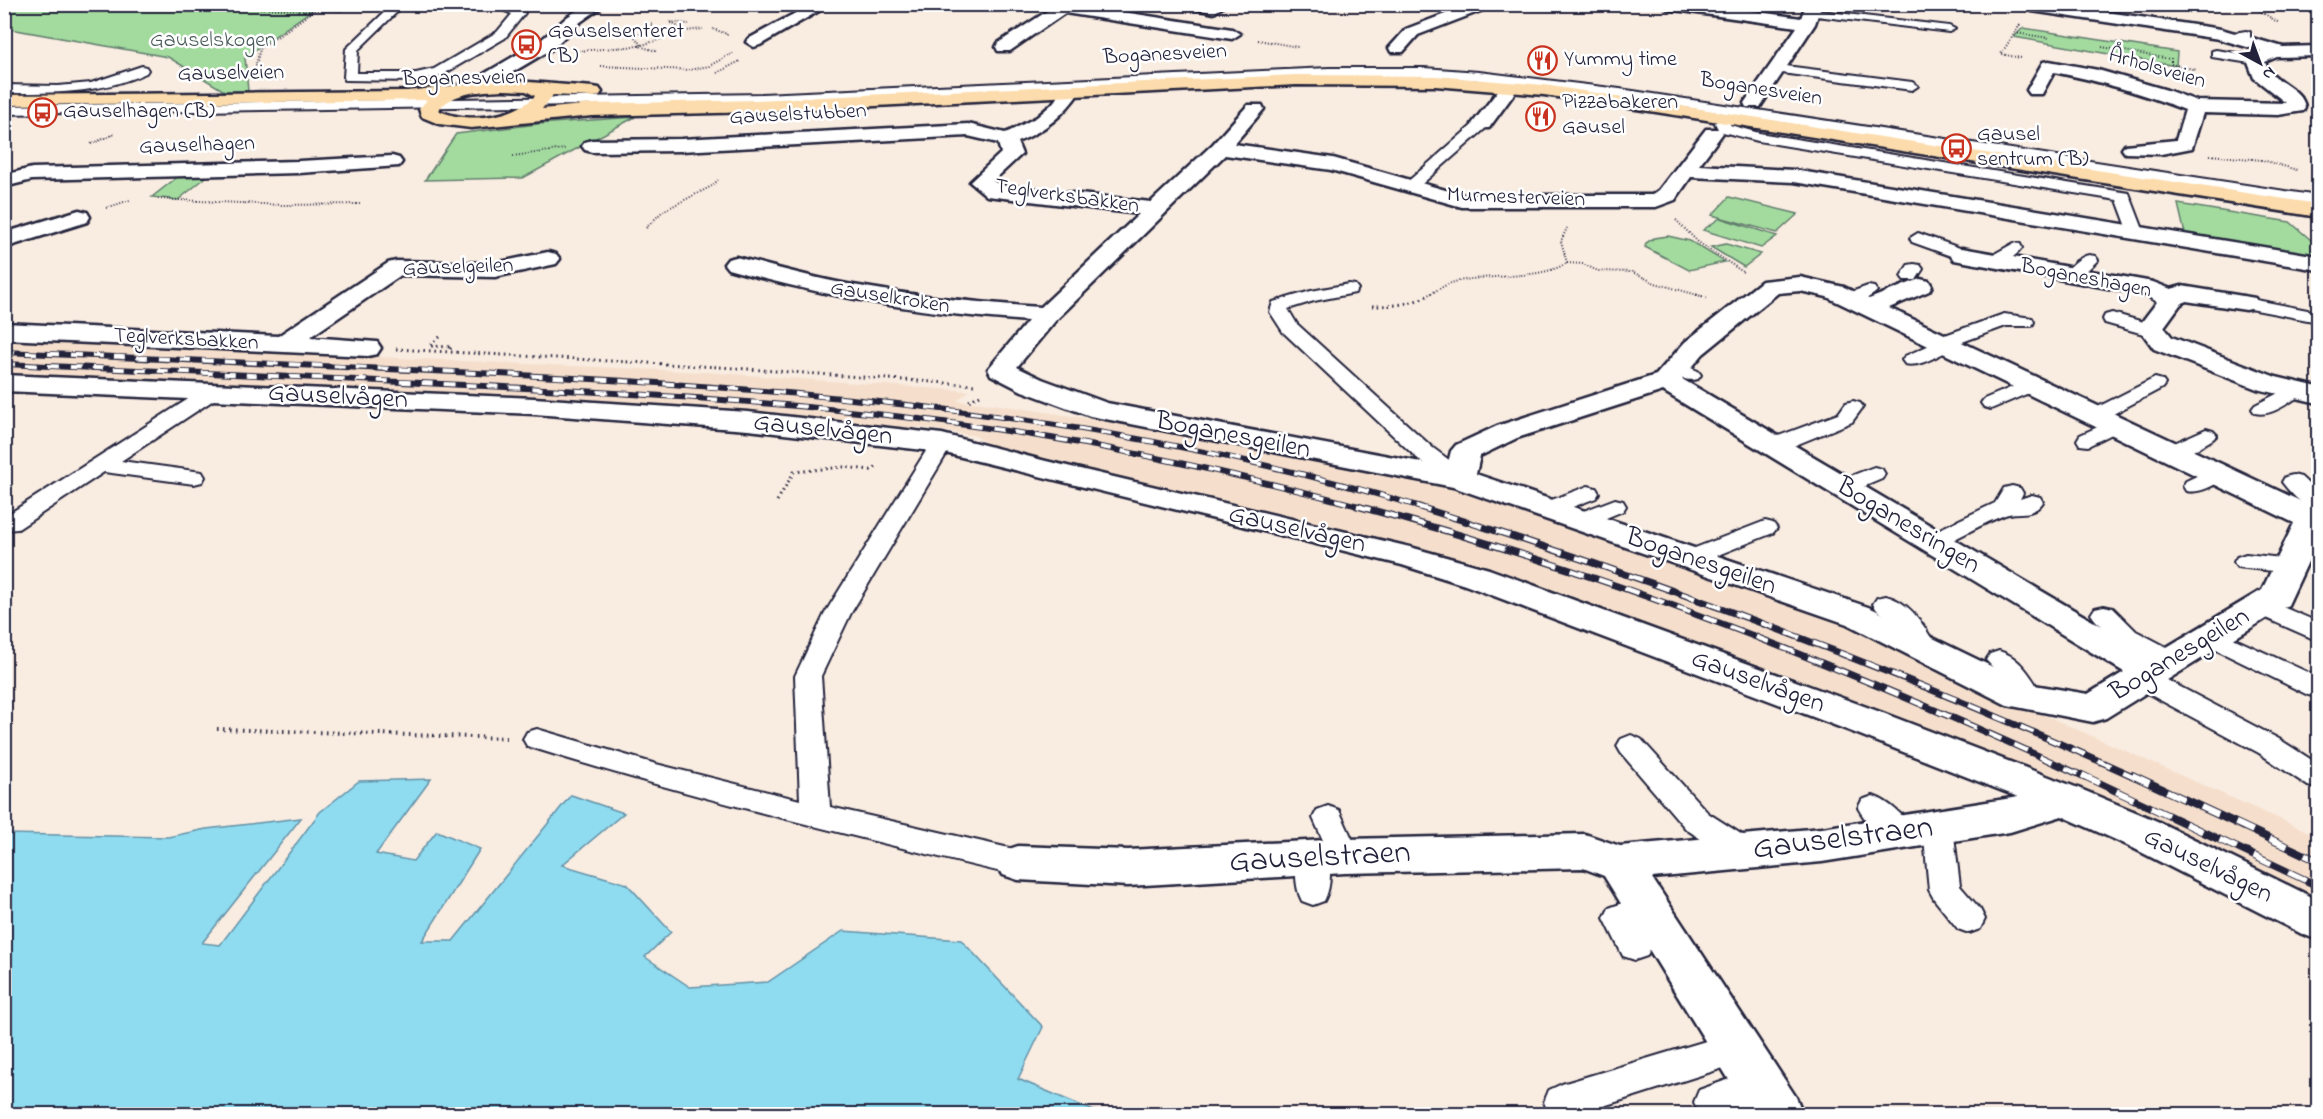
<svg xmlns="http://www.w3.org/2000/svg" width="2323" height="1119" font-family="'Indie Flower',sans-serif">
  <rect width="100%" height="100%" fill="#f9ece1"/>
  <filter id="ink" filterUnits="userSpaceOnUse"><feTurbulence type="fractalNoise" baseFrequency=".0167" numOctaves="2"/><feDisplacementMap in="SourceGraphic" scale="12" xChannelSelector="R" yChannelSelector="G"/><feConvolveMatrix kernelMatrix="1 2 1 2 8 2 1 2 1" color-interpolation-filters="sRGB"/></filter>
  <g filter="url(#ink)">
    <!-- built -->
    <path fill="#f5dfcc" d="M5 340 704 372 969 391 957 401 993 404 1143 427 1290 458 1316 455 1458 485 1831 612 1940 669 2318 836V910L2026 768 1584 605 1417 550 987 445 976 436 917 427 906 431 5 375Z"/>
    <!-- green -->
    <path fill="#a3db9f" stroke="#627e6d" stroke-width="1.5" d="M4 5 5 4 319 5 245 57 248 91 226 92 168 57 5 28Z
      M2023 28 2177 52 2176 66 2014 37Z
      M635 117 523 178 425 180 456 134 538 124Z
      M210 174 178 200 152 197 180 175Z
      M1729 197 1798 214 1777 233 1712 215Z
      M2178 204 2290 222 2318 246V256L2185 234Z
      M1720 218 1777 236 1761 248 1703 230Z
      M1668 236 1690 241 1725 262 1689 270 1645 247 1646 243 1654 238Z
      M1726 244 1761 254 1744 267 1711 247Z"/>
    <!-- water -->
    <path fill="#8fdbef" stroke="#6391a7" stroke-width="1.5" d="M431 779 376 854 413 861 437 831 480 849 422 941H453L571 795 624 813 562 865 627 884 671 932 645 957 690 987 768 982 843 931 961 940 1043 1027 1018 1079 1101 1114H5V834L168 837 206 829 301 818 202 943 220 945 320 812 359 781Z"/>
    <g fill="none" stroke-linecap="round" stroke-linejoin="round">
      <defs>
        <path id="lane" d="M393 4H405L358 50 357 73H416L434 69 497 32 512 14 497 8 500 4H512L511 7 525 13 505 38 442 75 416 81 345 80 344 77 346 49Z
          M696 4H719L720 6 714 9Z
          M1812 10 1949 26 1955 29 1949 32 1808 15 1806 13Z
          M2246 31 2250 32V38L2231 41 2225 37 2227 34Z
          M2216 50 2256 56 2262 60 2256 64 2212 57V51Z
          M1778 65 1912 82 1918 86 1912 90 1774 72 1772 69Z
          M142 66 146 67 148 70 146 73C100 94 55 93 4 93V85L58 86 91 83Z
          M1329 68H1424L1479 72 1620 89 2318 196V206L1620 97 1479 80 1424 76 1229 79 762 102 4 114V106L762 94Z
          M1726 114 1733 118 1730 125 1759 133 2129 193 2144 232 2136 237 2130 235 2117 200 1758 141 1719 131 1715 123 1721 115Z
          M1482 120 1487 121 1489 124 1487 127 1415 190H1405L1402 187 1405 184 1477 121Z
          M1918 233 1968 251 1970 255 1968 259 1962 260 1912 242 1910 238Z
          M2014 243 2020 244 2022 248C2015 257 2001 268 1989 265L1986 261 1989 257Z
          M2089 255 2095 256 2098 260 2078 279H2066L2063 275C2069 267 2079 257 2089 255Z
          M1914 264 1920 265 1923 269 1916 280H1904L1901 276 1908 265Z
          M1349 284 1355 285 1358 289 1355 293 1314 301 1288 309 1297 324 1433 448 1468 474 1471 479 1468 484 1460 486 1452 484 1417 458 1283 332 1270 312 1273 302 1311 291Z
          M1868 286 1874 287 1877 291C1870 299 1853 305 1843 303L1840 299 1843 295Z
          M2246 298 2318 312V322L2240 307 2237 303 2240 299Z
          M2112 313 2161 327 2163 331 2161 335 2154 337 2105 323 2103 319 2105 315Z
          M2004 314 2032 318 2034 322 2032 326H2006L1954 345 1952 349C1938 355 1920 368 1905 364L1902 360 1905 356 1932 344 1934 339Z
          M1677 362 1698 371 1701 375 1698 379C1687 382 1674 377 1667 368L1670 364Z
          M2155 378 2162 380 2165 384 2162 388 2100 421 2093 423 2086 421 2083 417 2086 413Z
          M2029 380 2036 382 2039 386 2036 390 1991 409 1984 407 1981 403 1984 399Z
          M2296 384 2303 386 2306 390 2303 394C2289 402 2271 417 2255 413L2252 409 2255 405Z
          M214 385 221 387 224 391 221 395 121 461 202 472 205 477 202 482 194 484 104 472 18 529 4 530V517L207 387Z
          M1853 401 1860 403 1863 407 1852 422 1781 451 1773 452 1765 451 1762 446 1765 441 1838 414 1846 403Z
          M2113 420 2120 422 2123 426 2120 430 2088 446 2080 445 2077 440 2080 435Z
          M2206 429 2213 431 2217 435 2213 439C2199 447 2180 462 2163 458L2160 453 2163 448Z
          M942 437 950 438 953 443 851 613 821 676 830 807 1018 850 1029 854 1034 863 1029 872 1018 876C853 836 689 797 527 746L523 739 527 732 537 729 656 764 800 800 795 676 825 613 931 443 934 438Z
          M1874 467 1882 469 1885 474 1882 479 1851 492 1843 494 1835 492 1832 487 1835 482Z
          M2216 467 2224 469 2227 474C2219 485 2199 494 2186 491L2183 486 2186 481Z
          M2293 475 2301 477 2318 493V511C2305 508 2290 493 2282 482L2285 477Z
          M1588 486 1596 488 1599 493 1596 498 1549 516 1541 514 1538 509 1541 504Z
          M2012 486 2020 488 2023 493 2020 499 2032 495 2040 497 2043 502C2032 518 2019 510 2005 515 1983 523 1962 536 1941 546L1933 548 1925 546 1921 541 1925 536 1995 503 2004 488Z
          M1615 499 1623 501 1626 506 1623 511 1589 525 1581 527 1573 525 1569 520 1573 515Z
          M1765 521 1773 523 1777 528 1773 533 1698 563 1690 566 1682 563 1678 558 1682 553Z
          M2246 554 2300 560 2303 565 2300 570 2291 573 2237 567 2234 562 2237 557Z
          M1886 596C1913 603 1924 627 1938 649L1934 655 1925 658 1916 655 1898 625 1877 610 1873 604 1877 598Z
          M2261 598 2318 622V641L2252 612 2248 606 2252 600Z
          M2104 606 2113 608 2136 631 2180 654 2184 660 2180 666C2154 674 2105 636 2091 614L2095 608Z
          M2209 627 2318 677V697L2308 695 2200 642 2196 636 2200 630Z
          M1999 651C2021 657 2033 679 2044 698L2040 705 2030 708 2020 705 2002 677 1986 660 1990 654Z
          M2141 669 2150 671 2279 739 2318 764V789L2308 786 2259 753 2132 685 2128 678 2132 671Z
          M1631 735 1641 739 1708 813 1755 843 1759 852 1755 861 1744 864 1733 861 1686 829 1621 753 1617 746 1621 739Z
          M1873 796C1890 802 1907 818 1915 833L1911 842C1889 849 1868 826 1858 808L1862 800Z
          M1328 806 1339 810 1360 856 1356 865 1345 869 1334 865 1313 818 1317 810Z
          M1938 815 1949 819 1953 827 1960 886 1980 909 1985 919 1980 929 1969 933 1958 929 1934 899 1929 890 1923 827 1927 819Z
          M1313 844 1324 848C1332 863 1332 886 1324 901L1313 905 1302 901C1294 886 1294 863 1302 848Z
          M1647 894 1658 898 1663 908 1658 918 1640 924 1651 946 1647 956 1635 960 1623 956 1604 918 1609 908Z
          M1736 1032 1749 1036 1754 1048 1749 1060 1736 1064 1578 1114H1549L1544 1102 1549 1090 1562 1084Z
          M1760 1068 1773 1073 1778 1085 1773 1097 1726 1114H1699L1694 1102 1699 1090Z"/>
        <path id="street" d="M812 4H831L760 45 754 47 746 42 748 39Z
          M1032 4H1072L1232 29 1240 34 1232 39 1065 13 1010 51H998L996 47 998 43 1049 10 1034 7Z
          M1185 4H1227L1214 13 1187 7Z
          M1471 4H1493L1491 7 1418 35 1403 52H1391L1389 48 1406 29Z
          M1661 4H1704L1801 18 1806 4 1821 6 1815 24 1760 107H1746L1744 103 1797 27 1668 9Z
          M2025 4H2053L2221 29 2283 47 2318 46V56L2277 57 2265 62C2272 83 2302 87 2305 107L2303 111 2278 115 2203 113 2192 148 2161 154 2125 153 2122 149 2125 145 2176 140 2185 110C2142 93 2099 81 2054 72L2042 94H2030L2027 90 2043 62 2049 61 2098 70 2167 90 2197 101 2286 103 2254 78 2247 60 2261 51 2219 39 2032 11 2027 9Z
          M1510 82 1516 83 1519 87 1489 128H1475L1472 124 1475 120 1504 83Z
          M1072 85 1078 86 1081 90C1064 115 1045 131 1017 142L1022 154 993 181 1000 185 1151 202 1213 144 1248 105H1262L1264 109 1234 144 1333 158 1463 195H1652L1659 190 1706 129H1720L1723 133 1699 165 1794 170 2318 256V270L1794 182 1691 177 1675 200 1656 207H1462L1331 170 1225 155 1056 320 1017 367 1042 379 1107 403 1447 467 1451 451 1456 445 1497 426 1656 375 1685 342 1762 281 1800 277 1844 287 1869 299 1920 279 1929 281 1932 286 1929 291 1889 308 2311 506 2318 505V540L2288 605 2106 718 2093 722 2007 705 1847 624 1453 487 1090 416 1022 391 991 375 988 369 1028 321C926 314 826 297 728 269L724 264 728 259 736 257C775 267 813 278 853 285 915 296 978 303 1041 307L1139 214 987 196 970 182 1001 153 998 143 968 136 681 151 592 152 585 150 582 146 585 142 592 140 681 139 968 124 1005 133 1010 131 1037 117 1052 104 1066 86ZM1800 291 1827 297 2294 523 2262 590 2152 656 1682 379 1703 354 1778 293ZM1663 391 2124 672 2088 694 2028 684 1871 608 1476 474 1480 456 1517 438Z
          M392 156 399 158 402 162 399 166 299 173 32 180 4 187V175L32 168 299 161Z
          M79 210 87 212 90 217 87 222 4 248V233Z
          M1962 248 2153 282 2171 289 2182 286 2255 298 2258 303 2255 308 2246 310 2186 301 2180 305 2164 327 2172 337 2276 377 2318 387V403L2257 389 2154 349 2138 327 2157 302 2146 295 1954 260 1950 255 1954 250Z
          M548 252 556 254 560 259 556 264 495 277 401 275 310 337 377 342 381 348 377 354 368 356 4 339V323L278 336 388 263 396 261 495 263Z
          M4 375 534 398 748 412 942 434 1046 461 1410 547 1489 569 1883 713 2078 788 2157 821 2318 900V940L2302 934 2127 845 2062 816 2010 832 1822 862 1652 878 1796 1097 1803 1114H1750L1604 876 1583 868 1345 873 1128 886 1018 880 1003 875 997 863 1003 851 1018 846 1128 850 1345 839 1585 834 1620 846 1822 828 2018 797 1855 733 1465 585 1402 565 941 452 748 430 534 414 4 391Z"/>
        <path id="secondary" d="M587 4H606L579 23 552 49 479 92H467L464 88 467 84 540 41 567 17Z"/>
        <path id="primary" d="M1296 75 1435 76 1544 85 2318 204V217L1656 112 1544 95 1435 86 1296 85 756 112 592 116 471 128 439 124 422 117 419 109 427 100 4 105V95L407 91 503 80 593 87 599 88 602 92 599 96 593 97 553 95 542 109 592 104 756 100ZM503 90 526 91 535 96C514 118 464 124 438 110 453 92 481 91 503 90Z"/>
      </defs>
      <!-- lane casing -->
      <use href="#lane" stroke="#22223b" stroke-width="4"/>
      <!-- street casing -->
      <use href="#street" stroke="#22223b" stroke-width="5"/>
      <!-- secondary casing -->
      <use href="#secondary" stroke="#22223b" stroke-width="5"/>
      <!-- primary casing -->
      <use href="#primary" stroke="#22223b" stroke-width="5"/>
      <!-- path-far2 -->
      <path stroke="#22223b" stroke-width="2" stroke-dasharray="1 2" stroke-linecap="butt" d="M113 4 343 11
        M2249 4 2279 23
        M423 11 478 9
        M2020 25 2001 54 2021 58
        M713 29 727 34 726 36
        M685 31 670 22 689 24
        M2015 33 2050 38
        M1258 40 1298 47
        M641 45 635 37 653 26 651 23
        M639 46 686 31 703 29
        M2102 47 2170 59
        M578 51 639 46 656 51
        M2171 58V64L2197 70
        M601 66 689 70 709 66 733 53
        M254 72 260 49 323 4
        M717 73 740 61
        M91 144 115 134
        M2210 155 2262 160 2297 170
        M513 156 565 149
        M158 199 282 205 360 204
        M106 208 130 200
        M1676 220 1698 242 1743 272
        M646 228 663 211 712 186 718 180
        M1567 263 1583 264 1598 271 1632 272 1655 283 1701 296
        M1426 296C1434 292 1443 286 1451 283 1484 273 1537 281 1567 263L1561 241 1567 228"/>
      <!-- path-far1 -->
      <path stroke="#22223b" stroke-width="3" stroke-dasharray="1.5 4" stroke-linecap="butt" d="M1696 295 1707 298
        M1372 306C1393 306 1410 305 1429 295
        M440 337 429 346 452 347 448 351
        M396 349 719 367 975 385
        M969 401 982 394
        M777 501 794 472 843 467 871 470 877 466"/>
      <!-- path -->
      <path stroke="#22223b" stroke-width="4" stroke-dasharray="1.5 4.5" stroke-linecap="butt" d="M217 729 506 738"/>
      <!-- lane -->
      <use href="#lane" fill="#fff" fill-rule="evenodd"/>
      <!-- street -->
      <use href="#street" fill="#fff" fill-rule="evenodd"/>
      <!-- secondary -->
      <use href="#secondary" fill="#fff" fill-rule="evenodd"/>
      <!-- primary -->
      <use href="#primary" fill="#fcdcac" fill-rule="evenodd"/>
      <defs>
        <path id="rail-far2" d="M4 352C169 359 334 366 499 374 813 390 1119 415 1421 507
          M4 364C164 371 325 378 485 386 664 395 843 405 1020 433 1135 451 1249 477 1362 507"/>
        <path id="rail-far1" d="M1357 506C1607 572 1850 669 2085 777
          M1416 506C1662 581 1900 671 2135 777"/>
        <path id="rail" d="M2082 775 2318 886
          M2132 775 2318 861"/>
      </defs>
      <!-- rail-far2 casing -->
      <use href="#rail-far2" stroke="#22223b" stroke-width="6"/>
      <!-- rail-far1 casing -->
      <use href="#rail-far1" stroke="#22223b" stroke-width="7"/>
      <!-- rail casing -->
      <use href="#rail" stroke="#22223b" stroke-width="8"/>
      <!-- rail-far2 -->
      <use href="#rail-far2" stroke="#fff" stroke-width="4" stroke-dasharray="11" stroke-linecap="butt"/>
      <!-- rail-far1 -->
      <use href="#rail-far1" stroke="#fff" stroke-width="4.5" stroke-dasharray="14" stroke-linecap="butt"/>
      <!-- rail -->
      <use href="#rail" stroke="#fff" stroke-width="6" stroke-dasharray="19" stroke-linecap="butt"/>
    </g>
  </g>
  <!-- icons -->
  <defs>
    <symbol id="bus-ring" viewBox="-11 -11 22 22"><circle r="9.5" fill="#fff" stroke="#c8321e" stroke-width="1.5"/><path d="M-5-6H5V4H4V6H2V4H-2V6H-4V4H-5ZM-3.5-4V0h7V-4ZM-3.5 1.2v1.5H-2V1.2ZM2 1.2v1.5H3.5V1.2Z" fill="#c8321e"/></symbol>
    <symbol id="restaurant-ring" viewBox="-11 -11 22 22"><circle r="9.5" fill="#fff" stroke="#c8321e" stroke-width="1.5"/><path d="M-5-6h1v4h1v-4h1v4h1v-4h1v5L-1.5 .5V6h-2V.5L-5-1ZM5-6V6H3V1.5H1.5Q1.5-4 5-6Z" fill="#c8321e"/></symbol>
  </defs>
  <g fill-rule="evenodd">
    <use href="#bus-ring" x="510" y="28" width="33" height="33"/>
    <use href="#restaurant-ring" x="1526" y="44" width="33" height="33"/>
    <use href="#bus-ring" x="26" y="96" width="33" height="33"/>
    <use href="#restaurant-ring" x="1524" y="100" width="33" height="33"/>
    <use href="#bus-ring" x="1940" y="132" width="33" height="33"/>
  </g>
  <g text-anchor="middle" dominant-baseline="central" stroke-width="5" stroke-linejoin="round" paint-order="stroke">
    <!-- far-poi labels -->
    <g font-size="22" fill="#22223b" stroke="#fff" text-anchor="start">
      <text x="548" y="32">Gauselsenteret<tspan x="548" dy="25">(B)</tspan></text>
      <text x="1564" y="60">Yummy time</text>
      <text x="1562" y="103">Pizzabakeren<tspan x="1562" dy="25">Gausel</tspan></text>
      <text x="63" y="112">Gauselhagen (B)</text>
      <text x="1977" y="135">Gausel<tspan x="1977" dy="25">sentrum (B)</tspan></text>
    </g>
    <!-- far-park labels -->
    <g font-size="22" fill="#495a59" stroke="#fff">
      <text x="213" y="41">Gauselskogen</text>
    </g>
    <!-- far-street labels -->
    <g font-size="22" fill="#22223b" stroke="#fff">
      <text transform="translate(1165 55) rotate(-3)">Boganesveien</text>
      <text transform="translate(2157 69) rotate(16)">Årholsveien</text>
      <text transform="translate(231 74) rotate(-1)">Gauselveien</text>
      <text transform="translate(464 79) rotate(-1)">Boganesveien</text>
      <text transform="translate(1761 90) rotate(9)">Boganesveien</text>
      <text transform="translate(798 115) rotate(-3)">Gauselstubben</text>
      <text transform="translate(197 146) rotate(-2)">Gauselhagen</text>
      <text transform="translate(1067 197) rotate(8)">Teglverksbakken</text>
      <text transform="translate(1516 198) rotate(2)">Murmesterveien</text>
      <text transform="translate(458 268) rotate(-2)">Gauselgeilen</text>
      <text transform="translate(2086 279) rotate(11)">Boganeshagen</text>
      <text transform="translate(890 298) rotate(9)">Gauselkroken</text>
      <text transform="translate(186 340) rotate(3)">Teglverksbakken</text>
    </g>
    <!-- street labels -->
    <g font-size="27" fill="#22223b" stroke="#fff">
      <text transform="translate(338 397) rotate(3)">Gauselvågen</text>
      <text transform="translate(823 430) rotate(6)">Gauselvågen</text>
      <text transform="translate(1233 436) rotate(11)">Boganesgeilen</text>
      <text transform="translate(1908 526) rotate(31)">Boganesringen</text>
      <text transform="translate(1297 530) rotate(13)">Gauselvågen</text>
      <text transform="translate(1701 562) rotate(19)">Boganesgeilen</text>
      <text transform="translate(2180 655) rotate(-31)">Boganesgeilen</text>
      <text transform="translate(1758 682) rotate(20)">Gauselvågen</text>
      <text transform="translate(2208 866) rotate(26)">Gauselvågen</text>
    </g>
    <!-- near-street labels -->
    <g font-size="33" fill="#22223b" stroke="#fff">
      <text transform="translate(1843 839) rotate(-7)">Gauselstraen</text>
      <text transform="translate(1320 858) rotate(-3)">Gauselstraen</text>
    </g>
  </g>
  <!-- margin -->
  <rect width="2323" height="1119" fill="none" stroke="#fff" stroke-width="24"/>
  <rect x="12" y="12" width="2299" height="1095" fill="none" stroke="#22223b" stroke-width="2" filter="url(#ink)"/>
  <!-- north arrow -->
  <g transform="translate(2260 63) rotate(139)" stroke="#ffffff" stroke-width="4.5" paint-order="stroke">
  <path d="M0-4.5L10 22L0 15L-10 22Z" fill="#22223b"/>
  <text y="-9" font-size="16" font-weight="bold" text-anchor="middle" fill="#22223b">N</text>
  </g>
</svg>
